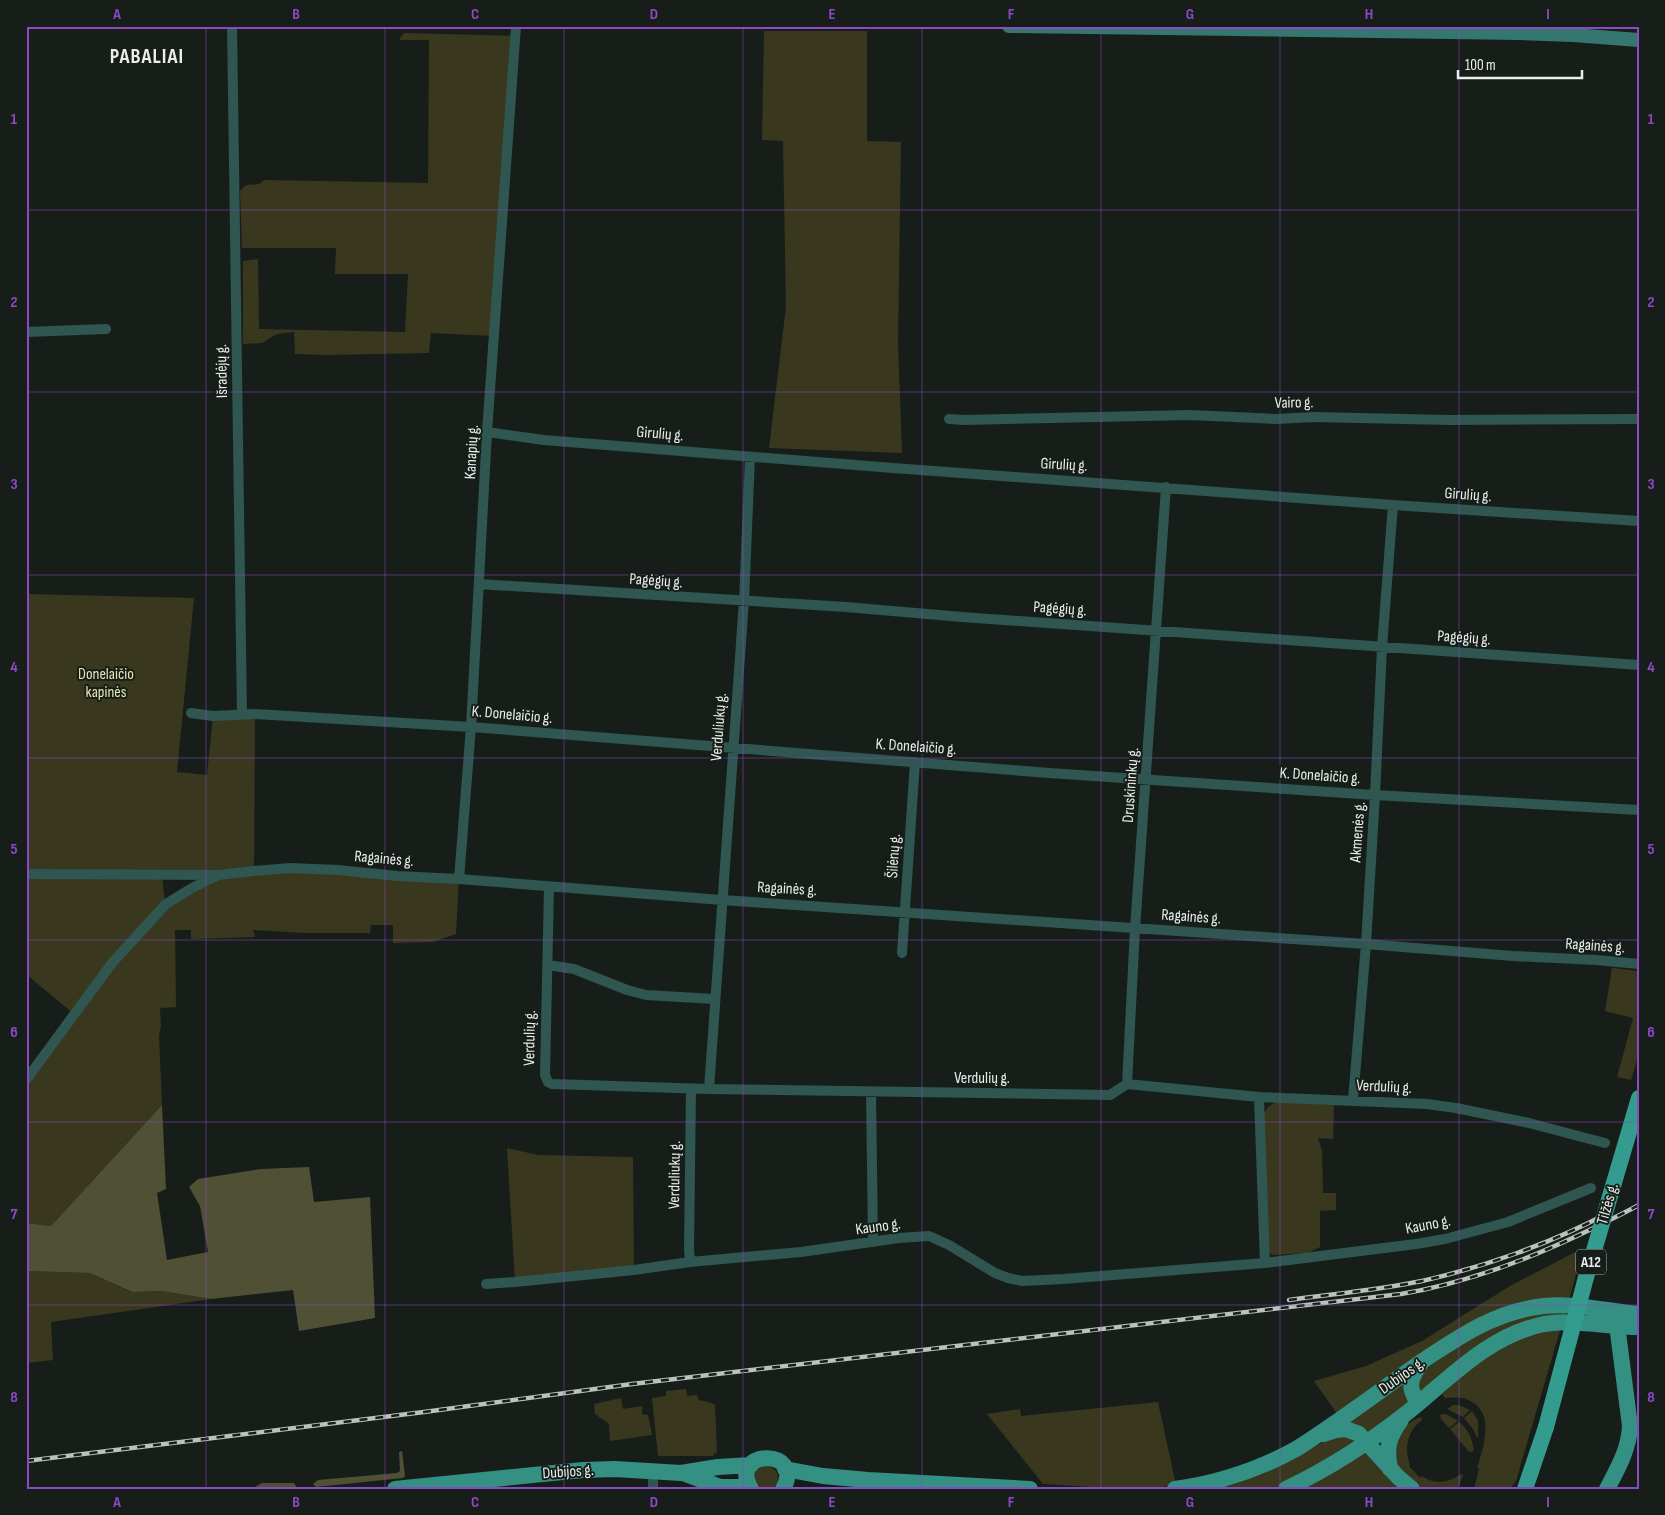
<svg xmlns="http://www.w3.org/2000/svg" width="1665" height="1515" font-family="'Sofia Sans Condensed',sans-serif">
  <rect width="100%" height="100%" fill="#171e1a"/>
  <!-- green -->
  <path fill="#39381e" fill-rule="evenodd" d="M764 31H867V141L901 142 898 344 902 453 769 448 786 307 783 141 762 140Z
    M404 33 515 36 494 336 431 333 429 353 328 355 295 354 294 332 277 334 262 343 243 344V261L258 259 259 329 405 332 408 274H335L336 248H242L240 191 246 185 259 184 264 180 428 183 429 40H399Z
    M26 594 194 598 177 772 207 775 213 716 255 714 254 870 459 879 456 934 433 942 393 943V925H371L370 933H305L253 930 255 937 191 939V930H175L176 1007 160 1008 161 1025 159 1036 162 1105 51 1226 26 1223V1080L75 1015 26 974ZM162 875 216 876 165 904Z
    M1612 968 1639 971V1054L1631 1080 1617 1077 1633 1018 1605 1011Z
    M1276 1102 1334 1105 1333 1139 1318 1138 1322 1151 1323 1193H1336V1210L1320 1211V1247L1308 1253 1272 1255 1267 1249 1264 1113 1268 1107Z
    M507 1148 538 1155 633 1157 634 1270 515 1282Z
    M1583 1248 1570 1297 1524 1304 1338 1415 1314 1381 1366 1366 1422 1341 1510 1286Z
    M26 1271 90 1273 131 1292 161 1291 211 1299 51 1322 53 1360 26 1363Z
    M1566 1310 1564 1318H1558L1424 1391 1418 1392 1420 1373 1469 1339 1505 1320Z
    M1561 1327 1516 1481 1510 1489H1474L1479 1469 1477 1468C1483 1448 1495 1415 1472 1402 1468 1400 1465 1398 1461 1398 1456 1397 1450 1398 1445 1398L1442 1394 1461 1377 1508 1341Z
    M1407 1378 1412 1401 1369 1435 1348 1424Z
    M686 1389 687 1396 697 1395 699 1400 709 1402 715 1405 717 1452 714 1454 713 1456H658L652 1398 666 1396V1391Z
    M621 1398 623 1409 642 1406V1414L648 1415 652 1435 610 1441 609 1424 595 1414 594 1404Z
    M1158 1402 1176 1485C1133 1492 1087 1486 1043 1484L987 1414 1020 1409 1021 1416Z
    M1453 1405H1459L1470 1410 1463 1417 1447 1409Z
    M1472 1411 1478 1421V1439L1473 1429 1464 1418Z
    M1443 1414H1446L1458 1421 1449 1428 1441 1419 1440 1415Z
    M1421 1417 1422 1420C1407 1431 1404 1448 1410 1465L1409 1466 1420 1478 1422 1476C1434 1485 1449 1483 1461 1474L1463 1475 1458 1489C1420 1489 1416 1493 1393 1460 1394 1453 1394 1445 1396 1439 1400 1429 1411 1420 1421 1417Z
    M1459 1422C1468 1429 1472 1438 1474 1450L1472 1452H1469L1450 1429Z
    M1336 1434 1360 1437 1311 1471 1272 1489H1205C1250 1473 1296 1461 1336 1434Z
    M1368 1448 1404 1489H1298Z
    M754 1478a12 12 0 1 1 24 0a12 12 0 1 1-24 0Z"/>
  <!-- forest -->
  <path fill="#505035" d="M162 1105 166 1189 157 1193 167 1260 208 1252 200 1206 189 1187 198 1179 261 1169 309 1167 314 1202 370 1197 375 1318 299 1331 293 1290 211 1299 161 1291 132 1292 90 1273 26 1271V1223L51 1226Z
    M402 1451 405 1476 403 1478 316 1487 313 1484 318 1480 397 1473 400 1471 399 1452Z
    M262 1483H294L296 1486 294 1489H234L255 1487Z"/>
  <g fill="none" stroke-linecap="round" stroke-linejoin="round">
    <!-- minor -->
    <path stroke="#2f5650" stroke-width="10" d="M232 26 242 715
      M26 332 106 329
      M949 419 965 420 1190 415 1276 419 1314 417 1450 420 1639 419
      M487 432 544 440 893 468 1393 505 1639 521
      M479 584 846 607 962 617 1639 665
      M191 713 213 716 255 714 471 727 1049 773 1375 795 1639 810
      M26 874 217 875
      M459 879 471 727 487 432 516 26
      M549 887 545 1075 548 1082 552 1084 709 1089 1110 1095 1127 1084 1259 1097 1427 1104 1456 1108 1529 1123 1605 1143
      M902 953 915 762
      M547 965 574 969 627 990 646 995 715 999
      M26 1080 112 963 166 904 192 888 218 875 254 871 290 868 338 870 397 876 459 879 722 900 1366 944 1513 956 1596 960 1639 964
      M1127 1084 1135 929 1166 487
      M709 1089 744 601 750 457
      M871 1092 873 1242
      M1259 1097 1265 1263
      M1353 1100 1366 944 1375 795 1382 647 1393 505
      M690 1262 689 1249 691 1089
      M486 1284 515 1282 634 1270 690 1262 801 1252 899 1238 929 1236 949 1245 995 1273 1008 1278 1022 1281 1063 1279 1265 1263 1416 1244 1445 1239 1508 1222 1591 1188
      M653 1489V1470"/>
    <!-- secondary -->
    <path stroke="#33776e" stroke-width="14" d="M1009 26 1520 33 1573 35 1639 40"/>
    <!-- primary -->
    <path stroke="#359084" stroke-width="16" d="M1418 1403C1407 1386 1410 1379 1421 1363
      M1324 1434 1336 1430 1346 1429 1359 1434 1398 1477 1412 1489
      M785 1469 823 1476 868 1480 1030 1489
      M1390 1469C1386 1448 1388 1438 1401 1420
      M683 1473 720 1487H749
      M395 1489 583 1470 615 1469 681 1473 718 1467 751 1465
      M751 1489C727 1449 806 1447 783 1489
      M1175 1489C1219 1483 1258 1470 1296 1449 1339 1422 1379 1391 1421 1362 1460 1336 1496 1311 1544 1306 1576 1303 1607 1311 1639 1314
      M1286 1489C1330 1468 1370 1442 1408 1412 1450 1378 1489 1335 1544 1324 1574 1319 1608 1327 1639 1327
      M1607 1489C1618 1468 1629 1449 1630 1426L1616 1317"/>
    <!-- trunk -->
    <path stroke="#349c8e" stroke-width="16" d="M1525 1489 1546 1427"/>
    <defs>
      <path id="rail" d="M1289 1300C1333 1294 1378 1290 1422 1281 1484 1267 1552 1243 1608 1213
        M26 1461 424 1412 632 1384 1401 1294C1485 1280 1563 1245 1639 1205"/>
    </defs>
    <!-- rail casing -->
    <use href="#rail" stroke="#bbc1bd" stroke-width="4.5"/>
    <!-- rail -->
    <use href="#rail" stroke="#171e1a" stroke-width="2.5" stroke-dasharray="8" stroke-linecap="butt"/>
    <!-- trunk-bridge -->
    <path stroke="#349c8e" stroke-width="16" d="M1546 1427 1585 1281 1639 1098"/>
  </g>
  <!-- grid -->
  <path fill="none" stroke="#8c49c5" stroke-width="1" stroke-opacity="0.55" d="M206 26V1489M385 26V1489M564 26V1489M743 26V1489M922 26V1489M1101 26V1489M1280 26V1489M1459 26V1489M26 210H1639M26 392H1639M26 575H1639M26 758H1639M26 940H1639M26 1122H1639M26 1305H1639"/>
  <g text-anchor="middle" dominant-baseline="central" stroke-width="4" stroke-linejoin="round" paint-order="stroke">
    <!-- shield labels -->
    <rect fill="#171e1a" stroke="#aab0ac" stroke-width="1" x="1576" y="1249.5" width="30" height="25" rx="4"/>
    <g font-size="15" font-weight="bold" fill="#e9eeea">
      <text x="1591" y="1262">A12</text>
    </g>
    <!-- street labels -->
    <g font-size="16" fill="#e9eeea" stroke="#171e1a">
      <text transform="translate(222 371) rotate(-91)">Išradėjų g.</text>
      <text transform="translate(1294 403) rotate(-1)">Vairo g.</text>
      <text transform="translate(660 434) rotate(5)">Girulių g.</text>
      <text transform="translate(472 452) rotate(-87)">Kanapių g.</text>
      <text transform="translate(1064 465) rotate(3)">Girulių g.</text>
      <text transform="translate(1468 495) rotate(4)">Girulių g.</text>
      <text transform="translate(656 581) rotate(4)">Pagėgių g.</text>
      <text transform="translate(1060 609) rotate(4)">Pagėgių g.</text>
      <text transform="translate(1464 638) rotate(4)">Pagėgių g.</text>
      <text transform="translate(512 715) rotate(5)">K. Donelaičio g.</text>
      <text transform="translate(719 727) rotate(-86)">Verduliukų g.</text>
      <text transform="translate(916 747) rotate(4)">K. Donelaičio g.</text>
      <text transform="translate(1320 776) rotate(4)">K. Donelaičio g.</text>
      <text transform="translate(1131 785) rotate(-86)">Druskininkų g.</text>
      <text transform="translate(1358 832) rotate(-86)">Akmenės g.</text>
      <text transform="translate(894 856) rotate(-86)">Šilėnų g.</text>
      <text transform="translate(384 859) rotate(5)">Ragainės g.</text>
      <text transform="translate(787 889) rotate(3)">Ragainės g.</text>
      <text transform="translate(1191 917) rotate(4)">Ragainės g.</text>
      <text transform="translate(1595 946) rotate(4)">Ragainės g.</text>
      <text transform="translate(530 1038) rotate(-89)">Verdulių g.</text>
      <text x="982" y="1078">Verdulių g.</text>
      <text transform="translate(1384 1087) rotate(3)">Verdulių g.</text>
      <text transform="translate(675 1175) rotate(-89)">Verduliukų g.</text>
      <text transform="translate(1608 1204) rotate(-74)">Tilžės g.</text>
      <text transform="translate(1428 1225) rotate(-11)">Kauno g.</text>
      <text transform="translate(878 1227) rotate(-8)">Kauno g.</text>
      <text transform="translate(1402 1376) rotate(-35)">Dubijos g.</text>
      <text transform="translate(568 1472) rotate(-4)">Dubijos g.</text>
    </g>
    <!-- park labels -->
    <g font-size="16" fill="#e6e6ae" stroke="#171e1a">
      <text x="106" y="674">Donelaičio<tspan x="106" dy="18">kapinės</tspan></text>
    </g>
    <!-- district labels -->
    <g font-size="21" font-weight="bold" letter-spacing="1" fill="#e9eeea" stroke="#171e1a">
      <text x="147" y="56">PABALIAI</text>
    </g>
  </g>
  <!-- border -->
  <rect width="1665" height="1515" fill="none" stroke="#171e1a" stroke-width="55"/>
  <!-- scale -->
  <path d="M1458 70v8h124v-8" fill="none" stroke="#e9eeea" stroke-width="2.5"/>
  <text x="1465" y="70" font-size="15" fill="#e9eeea" stroke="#171e1a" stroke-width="4" paint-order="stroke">100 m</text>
  <rect x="28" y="28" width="1610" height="1460" fill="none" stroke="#8c49c5" stroke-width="2"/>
  <g font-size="16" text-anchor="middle" font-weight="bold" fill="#8c49c5">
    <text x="117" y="19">A</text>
    <text x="296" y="19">B</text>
    <text x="475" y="19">C</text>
    <text x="654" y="19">D</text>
    <text x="832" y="19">E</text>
    <text x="1011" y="19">F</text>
    <text x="1190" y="19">G</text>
    <text x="1369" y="19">H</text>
    <text x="1548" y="19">I</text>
    <text x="14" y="124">1</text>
    <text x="1651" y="124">1</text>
    <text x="14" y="307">2</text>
    <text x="1651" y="307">2</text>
    <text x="14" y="489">3</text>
    <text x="1651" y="489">3</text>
    <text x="14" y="672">4</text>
    <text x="1651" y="672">4</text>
    <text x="14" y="854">5</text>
    <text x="1651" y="854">5</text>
    <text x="14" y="1037">6</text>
    <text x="1651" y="1037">6</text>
    <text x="14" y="1219">7</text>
    <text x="1651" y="1219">7</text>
    <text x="14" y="1402">8</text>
    <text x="1651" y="1402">8</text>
    <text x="117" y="1507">A</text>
    <text x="296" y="1507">B</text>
    <text x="475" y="1507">C</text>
    <text x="654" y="1507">D</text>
    <text x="832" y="1507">E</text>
    <text x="1011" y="1507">F</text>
    <text x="1190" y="1507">G</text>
    <text x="1369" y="1507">H</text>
    <text x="1548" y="1507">I</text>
  </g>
</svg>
